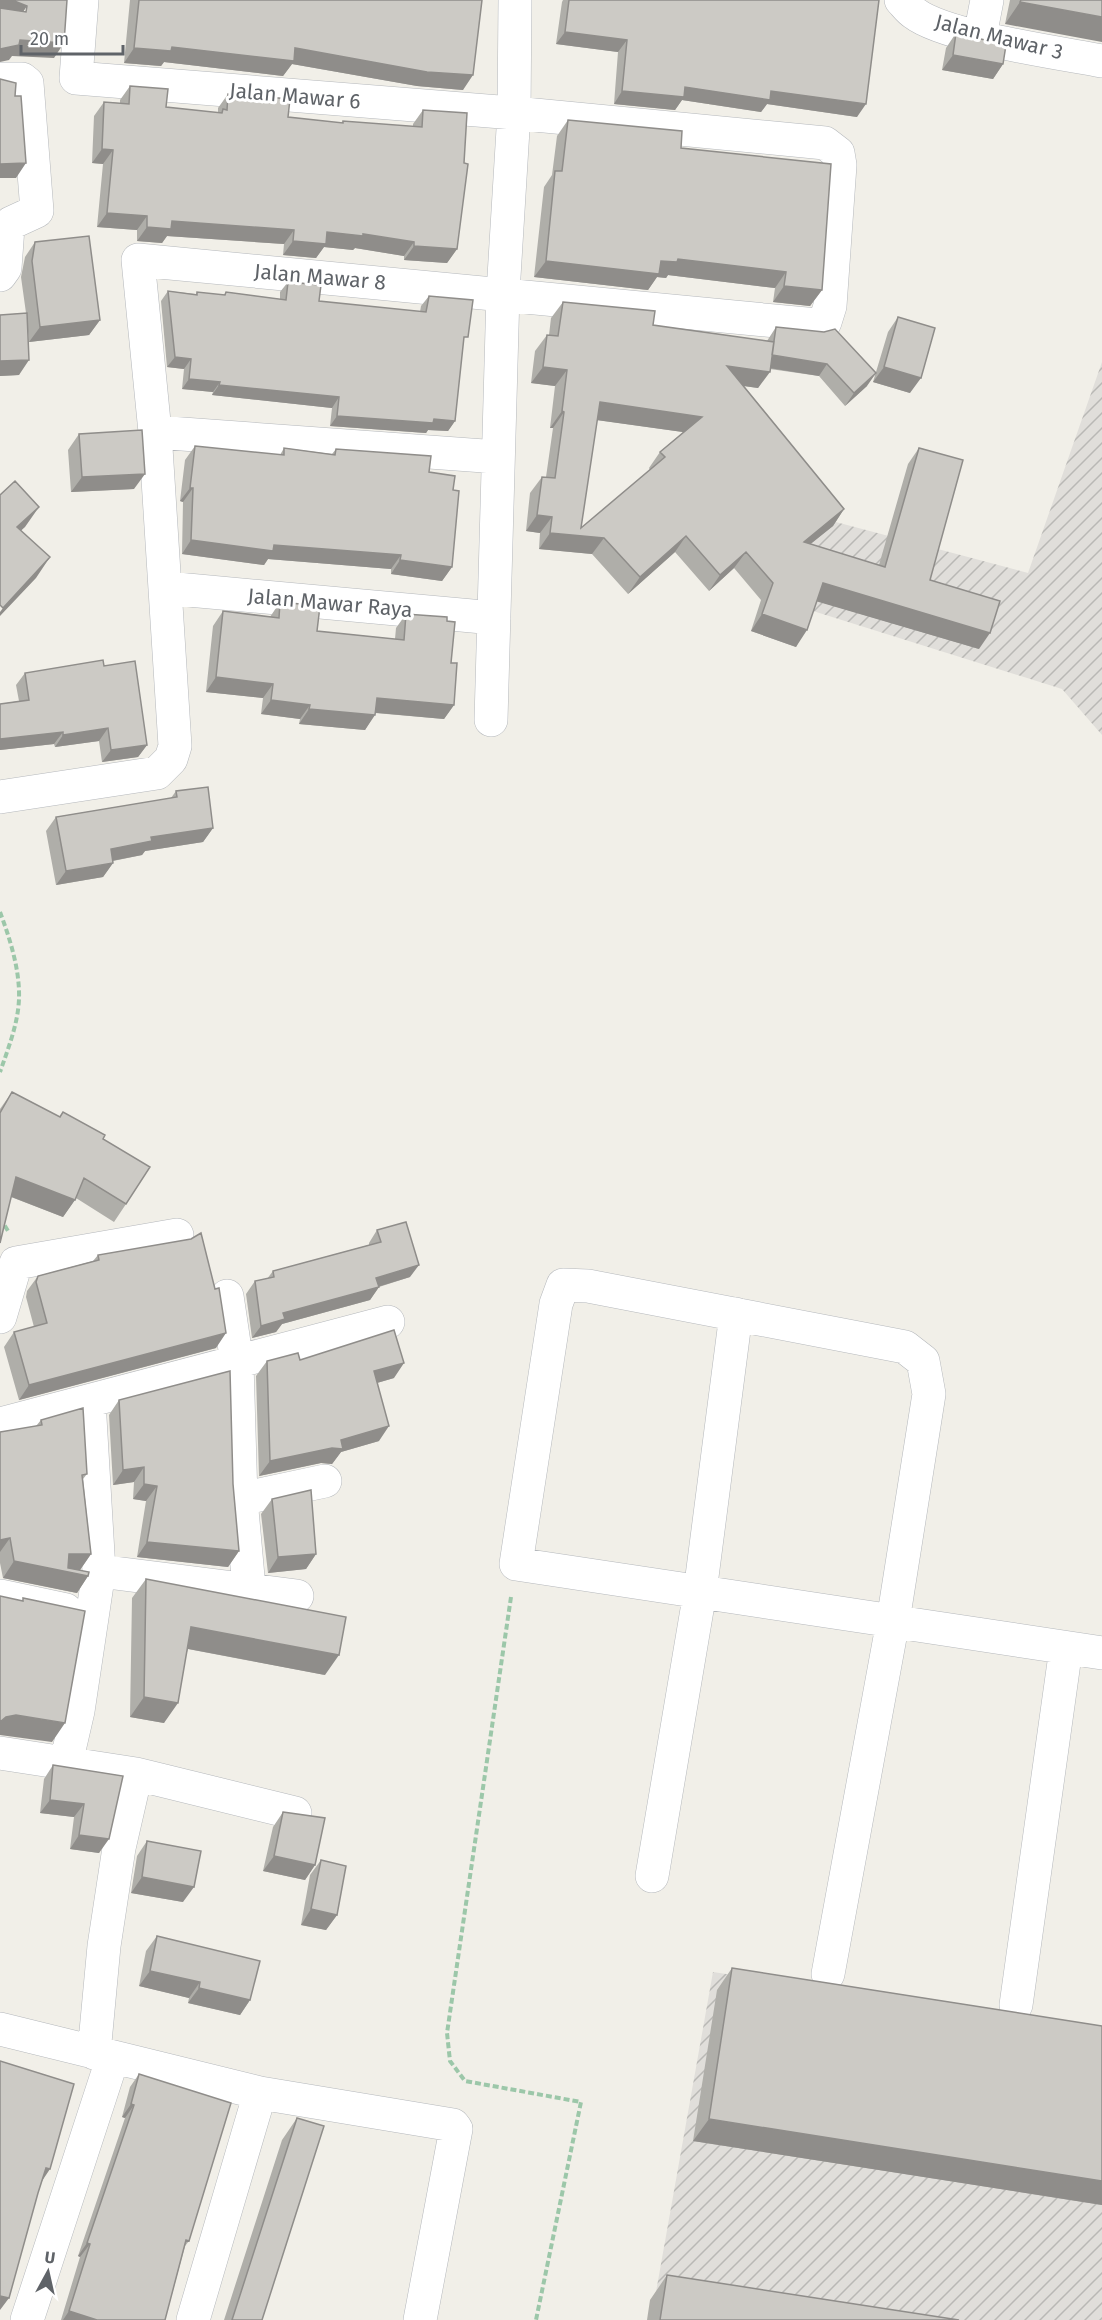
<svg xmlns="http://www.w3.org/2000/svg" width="1102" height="2320" font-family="'Fira Sans',sans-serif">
  <defs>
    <pattern id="industrial-furrows" width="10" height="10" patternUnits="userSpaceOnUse" patternTransform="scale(1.5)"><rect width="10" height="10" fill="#e0deda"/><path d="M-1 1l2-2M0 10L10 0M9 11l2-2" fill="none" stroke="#b9b8b5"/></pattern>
  </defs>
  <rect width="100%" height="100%" fill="#f1efe8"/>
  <!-- industrial -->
  <path fill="url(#industrial-furrows)" d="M1102 362V735L1062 689 756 593 832 521 1028 573Z
    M713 1972 1102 2032V2320H651Z"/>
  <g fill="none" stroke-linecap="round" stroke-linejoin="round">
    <defs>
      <path id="minor" d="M901 0C905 4 909 10 914 13 945 37 1060 53 1102 61
        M980 36 987 0
        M0 79H22L27 83 37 211 11 223 8 227 5 268 0 275
        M155 432 498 457
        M166 588 494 618
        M491 720 503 293 514 113 515 0
        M0 797 157 773 171 759 175 746 155 432 138 260 817 325 825 322 830 306 840 165 838 153 825 143 514 113 76 78 82 0
        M227 1296 237 1363 241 1499 249 1588
        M0 1317 16 1263 177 1235
        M0 1424 388 1322
        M241 1499 325 1481
        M99 1571 297 1596
        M0 1596 66 1610
        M0 1753 136 1774 119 1848 104 1946 94 2053
        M66 1763 78 1711 99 1571 89 1401
        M136 1774 295 1813
        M652 1876 700 1592 736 1314
        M828 1974 893 1621 929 1394 923 1361 905 1347 588 1286 563 1285 556 1304 516 1564 893 1621 897 1622 1102 1653
        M1016 2005 1066 1648
        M0 2029 260 2093 453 2125 456 2129 420 2320
        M27 2320 113 2057
        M193 2320 260 2093"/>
    </defs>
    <!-- minor casing -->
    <use href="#minor" stroke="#b5b8bc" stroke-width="34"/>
    <!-- path -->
    <path stroke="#9cc7a9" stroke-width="4" stroke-dasharray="6 3" stroke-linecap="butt" d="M0 912C10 939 20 970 19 999 18 1024 8 1049 0 1072
      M0 1218 8 1231
      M511 1597 447 2033 450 2061 465 2081 581 2102 536 2320"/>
    <!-- minor -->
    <use href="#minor" stroke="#fff" stroke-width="33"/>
  </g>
  <!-- wall -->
  <path fill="#afaea9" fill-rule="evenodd" d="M130 0H482L463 90 417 86 292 64 283 76 164 62 161 66 124 63Z
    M563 0H879L857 117 767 104 761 112 682 100 675 110 614 104 618 52 556 44 562 2Z
    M1010 0H1102L1005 24Z
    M956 33 1003 64 993 79 942 70 946 48Z
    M130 86 166 107 218 113V108L228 94 288 117 341 123 343 121 413 127V124L423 110 457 249 447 263 404 260V256L355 248 353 250 324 247 316 258 283 255 284 244 167 236 162 243 137 241V230L97 227 103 164 92 163 94 116 104 102 120 103V100Z
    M568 120 681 148 822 290 810 306 773 302 775 288 668 275 666 278 657 277 648 290 534 277 544 187 552 175 557 136Z
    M35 242 100 320 89 335 29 342 28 331 19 375 0 376V315L26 313 21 277 25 257Z
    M288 282 319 301 420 312 421 306 429 296 463 344 455 421 448 431 428 430 426 433 330 426 332 408 212 395 213 392 182 389 184 369 167 367 161 301 168 291 196 294 197 292 224 295 226 292 280 299V292Z
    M563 302 653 325 767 341 776 327 867 386 845 406 819 376 770 369 758 388 744 386 844 509 833 526 810 544 879 565 908 464 919 448 930 580 979 649 817 601 796 647 751 631 761 600 734 568 709 591 675 552 628 594 592 554 539 549 540 533 526 531 530 493 542 477H546L553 428H550L555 386 531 383 535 351 547 335H549L551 318ZM597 420 683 432 660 452 649 468 650 470 581 528Z
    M898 317 910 393 873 382 888 332Z
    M79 434 134 489 71 492 68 450Z
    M195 446 280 455 284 448 332 454 336 449 429 472 453 490 452 567 442 581 391 574V569L268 559 264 565 182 554 183 502 180 501 185 460Z
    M280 602 317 631 395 639 396 628 406 614 447 621 451 663 454 705 444 719 375 713 365 730 299 724 300 719 261 714 263 698 206 692 213 626 223 611 270 617Z
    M104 666 147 745 138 757 102 762 99 741 55 747 54 744 0 750V704L19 701 16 685 25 673Z
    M176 791 213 828 203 842 145 851 142 855 113 861V863L103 877 56 885 46 831 56 817 171 798Z
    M12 1092 59 1117 63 1112 103 1139 126 1204 114 1222 76 1198 63 1217 11 1197 0 1243V1109Z
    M377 1230 410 1277 379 1287 370 1300 282 1324 276 1332 252 1338 246 1294 255 1281 267 1279 273 1271 369 1245V1243Z
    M98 1255 216 1348 19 1400 4 1347 14 1332 34 1327 26 1297 27 1291 38 1276 93 1261Z
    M300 1360 394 1378 377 1383 379 1441 341 1452 332 1464 321 1463 259 1476 256 1376 267 1361Z
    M119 1400 233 1484 239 1551 228 1567 137 1557 146 1501 133 1499 134 1482 113 1485 109 1415Z
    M41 1420 87 1474 83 1479 91 1554 80 1570 88 1576 77 1593 3 1578 0 1563V1432L36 1426Z
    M272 1499 316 1554 306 1569 268 1573 261 1514Z
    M146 1579 325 1675 188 1649 164 1723 130 1717 132 1598Z
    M53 1765 123 1776 99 1853 70 1849 74 1817 40 1813 44 1779Z
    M283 1812 315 1865 305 1880 263 1871 273 1827Z
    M147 1841 183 1902 131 1893 137 1856Z
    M321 1860 337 1915 326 1930 301 1925 310 1875Z
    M157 1936 250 2000 240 2015 188 2003 189 1998 139 1986 146 1951Z
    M732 1968 1102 2026V2205L693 2141 717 1990Z
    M139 2074 189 2241 185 2246 165 2320H61L80 2257 78 2256 125 2118 122 2117 130 2087Z
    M297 2118 262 2320H224L282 2140Z
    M667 2275 959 2320H647L650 2300Z"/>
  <!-- shaded-wall -->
  <path fill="#8f8d8a" d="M0 0H12L27 6 17 21 0 14Z
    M1020 2 1102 17V42L1005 24Z
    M565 32 627 40 618 52 556 44Z
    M20 40 64 43 54 58 12 56 9 60 0 62V49Z
    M172 47 295 48 473 75 463 90 417 86 292 64 283 76 164 62 161 66 124 63 134 48Z
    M953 55 1003 64 993 79 942 70Z
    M685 87 771 91 866 104 857 117 767 104 761 112 682 100 675 110 614 104 622 91Z
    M102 149 113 150 103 164 92 163Z
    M26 163 16 178H0V164Z
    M107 213 147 216 137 230 97 227Z
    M172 221 294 230 284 244 167 236 162 243 137 241 147 227Z
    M327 232 363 234 414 242 404 256 355 248 353 250 324 247 316 258 283 255 293 241Z
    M414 246 457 249 447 263 404 260Z
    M678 259 786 272 775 288 668 275 666 278 657 277 648 290 534 277 546 261H661Z
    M784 286 822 290 810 306 773 302Z
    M100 320 89 335 29 342 40 327Z
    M771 355 827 364 819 376 763 367Z
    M175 357 191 359 184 369 167 367Z
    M29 360 19 375 0 376V361Z
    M727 366 770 372 758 388 715 382Z
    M543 367 567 370 555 386 531 383Z
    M884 367 921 378 910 393 873 382Z
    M876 373 867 386 845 406 854 393Z
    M189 379 220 382 213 392 182 389Z
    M219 385 339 397 332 408 212 395Z
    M600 402 702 417 690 433 589 419Z
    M562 411 564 412 553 428H550Z
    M337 416 434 419 455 421 448 431 428 430 426 433 330 426Z
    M145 474 134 489 71 492 82 477Z
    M190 488H193L183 502 180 501Z
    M39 507 25 527 3 547 17 527Z
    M844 509 833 526 792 559 804 542Z
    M537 515 552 517 540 533 526 531Z
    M550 533 604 538 592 554 539 549Z
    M686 536 675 552 628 594 640 577Z
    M191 540 274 545 401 555 391 569 268 559 264 565 182 554Z
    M746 552 734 568 709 591 720 575Z
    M50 557 36 578 0 616V612L3 608Z
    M400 560 452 567 442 581 391 574Z
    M823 583 990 633 979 649 812 600Z
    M762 614 807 630 796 647 751 631Z
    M216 677 273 684 263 698 206 692Z
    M377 698 454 705 444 719 367 712Z
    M271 700 310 705 300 719 261 714Z
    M309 709 375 715 365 730 299 724Z
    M108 728 99 741 55 747 63 735Z
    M63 732 54 744 0 750V739Z
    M147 745 138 757 102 762 111 750Z
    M213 828 203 842 145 851 142 855 101 863 111 849 151 837Z
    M113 863 103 877 56 885 66 871Z
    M16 1177 75 1200 63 1217 4 1194Z
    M419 1265 410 1277 374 1288 379 1287 370 1300 282 1324 276 1332 252 1338 261 1326 283 1313 376 1278Z
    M226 1333 216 1348 19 1400 29 1385Z
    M404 1363 394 1378 363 1387 374 1371Z
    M389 1426 379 1441 341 1452 332 1464 321 1463 259 1476 270 1461Z
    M144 1467 134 1482 113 1485 123 1470Z
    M144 1484 157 1486 146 1501 133 1499Z
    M10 1538 0 1552V1540Z
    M147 1542 239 1551 228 1567 137 1557Z
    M69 1554H91L80 1570H57Z
    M316 1554 306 1569 268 1573 278 1557Z
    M14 1561 88 1576 77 1593 3 1578Z
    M191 1627 339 1655 325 1675 178 1647Z
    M144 1697 178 1703 164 1723 130 1717Z
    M16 1715 65 1723 52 1742 0 1735V1722L6 1717Z
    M50 1800 84 1804 74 1817 40 1813Z
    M79 1835 109 1839 99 1853 70 1849Z
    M274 1856 315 1865 305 1880 263 1871Z
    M142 1877 194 1887 183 1902 131 1893Z
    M311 1909 337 1915 326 1930 301 1925Z
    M150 1971 200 1982 189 1998 139 1986Z
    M199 1988 250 2000 240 2015 188 2003Z
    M131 2104 134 2105 125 2118 122 2117Z
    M709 2119 1102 2181V2205L693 2141Z
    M46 2168 50 2169 40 2184Z
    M87 2243 90 2244 80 2257 78 2256Z
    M0 2296 9 2298 0 2310Z
    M69 2311 97 2320H63Z"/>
  <!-- building -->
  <path fill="#cccac5" stroke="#8f8d8a" stroke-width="1.5" fill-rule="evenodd" d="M12 0H67L64 43 20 40 19 45 0 49V8L26 12 27 6Z
    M139 0H482L473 75 427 72 295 48 294 61 172 47 171 51 134 48Z
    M569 0H879L866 104 771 91 770 100 685 87 684 97 622 91 627 40 565 32Z
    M1021 0H1102V17L1020 2Z
    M956 33 1006 45 1003 64 953 55Z
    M0 79 16 83 15 96H21L26 163 0 164Z
    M130 86 168 89 166 107 222 113 223 109 227 110 228 94 290 99 288 117 343 123V121L422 127 423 110 467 113 464 163 468 164 457 249 414 246V242L363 234V236L327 232 326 244 293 241 294 230 172 221 171 229 147 227V216L107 213 113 150 102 149 104 102 129 104Z
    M568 120 682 131 681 148 831 164 822 290 784 286 786 272 678 259 677 262 661 261 659 274 546 261 555 171H562Z
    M89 236 100 320 40 327 32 261 35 242Z
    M288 282 321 285 319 301 426 312 429 296 473 300 468 337H464L455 421 434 419 433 423 337 416 339 397 219 385 220 382 189 379 191 359 175 357 168 291 197 295V292L225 295 226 292 286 300Z
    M563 302 655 311 653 325 774 342 770 372 727 366 844 509 804 542 885 567 919 448 963 460 930 580 1000 601 990 633 823 583 807 630 762 614 773 583 746 552 720 575 686 536 640 577 604 538 550 533 552 517 537 515 542 477 555 478 564 412 562 411 567 370 543 367 547 335 558 336ZM600 402 702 417 660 452 665 457 581 528Z
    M27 313 29 360 0 361V315Z
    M898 317 935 328 921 378 884 367Z
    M776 327 824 332 835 329 876 373 854 393 827 364 772 355Z
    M142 430 145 474 82 477 79 434Z
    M195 446 284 455V448L335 455 336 449 431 456 429 472 455 476 453 490 459 491 452 567 400 560 401 555 274 545 273 551 191 540 193 488H190Z
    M15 481 39 507 17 527 50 557 3 608 0 605V495Z
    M280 602 320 606 317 631 404 640 406 614 447 617V621L455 622 451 663H457L454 705 377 698 375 715 309 709 310 705 271 700 273 684 216 677 223 611 279 618Z
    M103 660 104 666 135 661 147 745 111 750 108 728 63 735V732L0 739V704L29 700 25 673Z
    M208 787 213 828 151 837 152 841 111 849 113 863 66 871 56 817 177 797 176 791Z
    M12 1092 60 1117 63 1112 105 1135 103 1139 150 1167 126 1204 84 1178 75 1200 16 1177 0 1243V1113Z
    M406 1222 419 1265 376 1278 379 1287 283 1313 285 1319 261 1326 255 1281 274 1277 273 1271 381 1242 377 1230Z
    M201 1233 215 1289 219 1288 226 1333 29 1385 14 1332 47 1323 36 1282 38 1276 99 1260 98 1255 191 1239Z
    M394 1330 404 1363 374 1371 389 1426 341 1440 343 1449 332 1448 270 1461 267 1361 298 1353 300 1360Z
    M230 1371 233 1484 239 1551 147 1542 157 1486 144 1484V1467L123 1470 119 1400Z
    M83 1408 87 1474 82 1475 91 1554H69L68 1568 89 1572 88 1576 14 1561 10 1538 0 1540V1432L42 1425 41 1420Z
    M311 1490 316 1554 278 1557 272 1499Z
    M146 1579 346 1617 339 1655 191 1627 178 1703 144 1697Z
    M0 1596 23 1601V1598L85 1611 65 1723 16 1715 6 1717 0 1722Z
    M53 1765 123 1776 109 1839 79 1835 84 1804 50 1800Z
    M283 1812 325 1818 315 1865 274 1856Z
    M147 1841 201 1851 194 1887 142 1877Z
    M321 1860 346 1866 337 1915 311 1909Z
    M157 1936 260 1961 250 2000 199 1988 200 1982 150 1971Z
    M732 1968 1102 2026V2181L709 2119Z
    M0 2061 74 2084 50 2169 46 2168 38 2193 9 2298 0 2296Z
    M139 2074 231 2103 189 2241 186 2240 165 2320H97L69 2311 90 2244 87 2243 134 2105 131 2104Z
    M297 2118 324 2126 262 2320H232Z
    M667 2275 959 2320H660Z"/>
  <g text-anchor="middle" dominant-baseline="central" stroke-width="6" stroke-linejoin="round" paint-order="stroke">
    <!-- street labels -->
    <g font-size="21" fill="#5f6368" stroke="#fff">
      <text transform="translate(999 37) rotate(14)">Jalan Mawar 3</text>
      <text transform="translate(295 96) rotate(5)">Jalan Mawar 6</text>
      <text transform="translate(320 277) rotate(5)">Jalan Mawar 8</text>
      <text transform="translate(330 603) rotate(5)">Jalan Mawar Raya</text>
    </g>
  </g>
  <!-- north arrow -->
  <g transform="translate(48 2272) rotate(8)" stroke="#ffffff" stroke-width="4.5" paint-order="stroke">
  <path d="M0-4.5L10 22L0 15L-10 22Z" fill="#5f6368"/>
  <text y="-9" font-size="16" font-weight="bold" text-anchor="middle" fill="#5f6368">U</text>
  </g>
  <!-- scale -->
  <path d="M21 45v9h102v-9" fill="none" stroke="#5f6368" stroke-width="3"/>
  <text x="30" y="45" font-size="18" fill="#5f6368" stroke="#ffffff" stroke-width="4.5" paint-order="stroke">20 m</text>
</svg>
